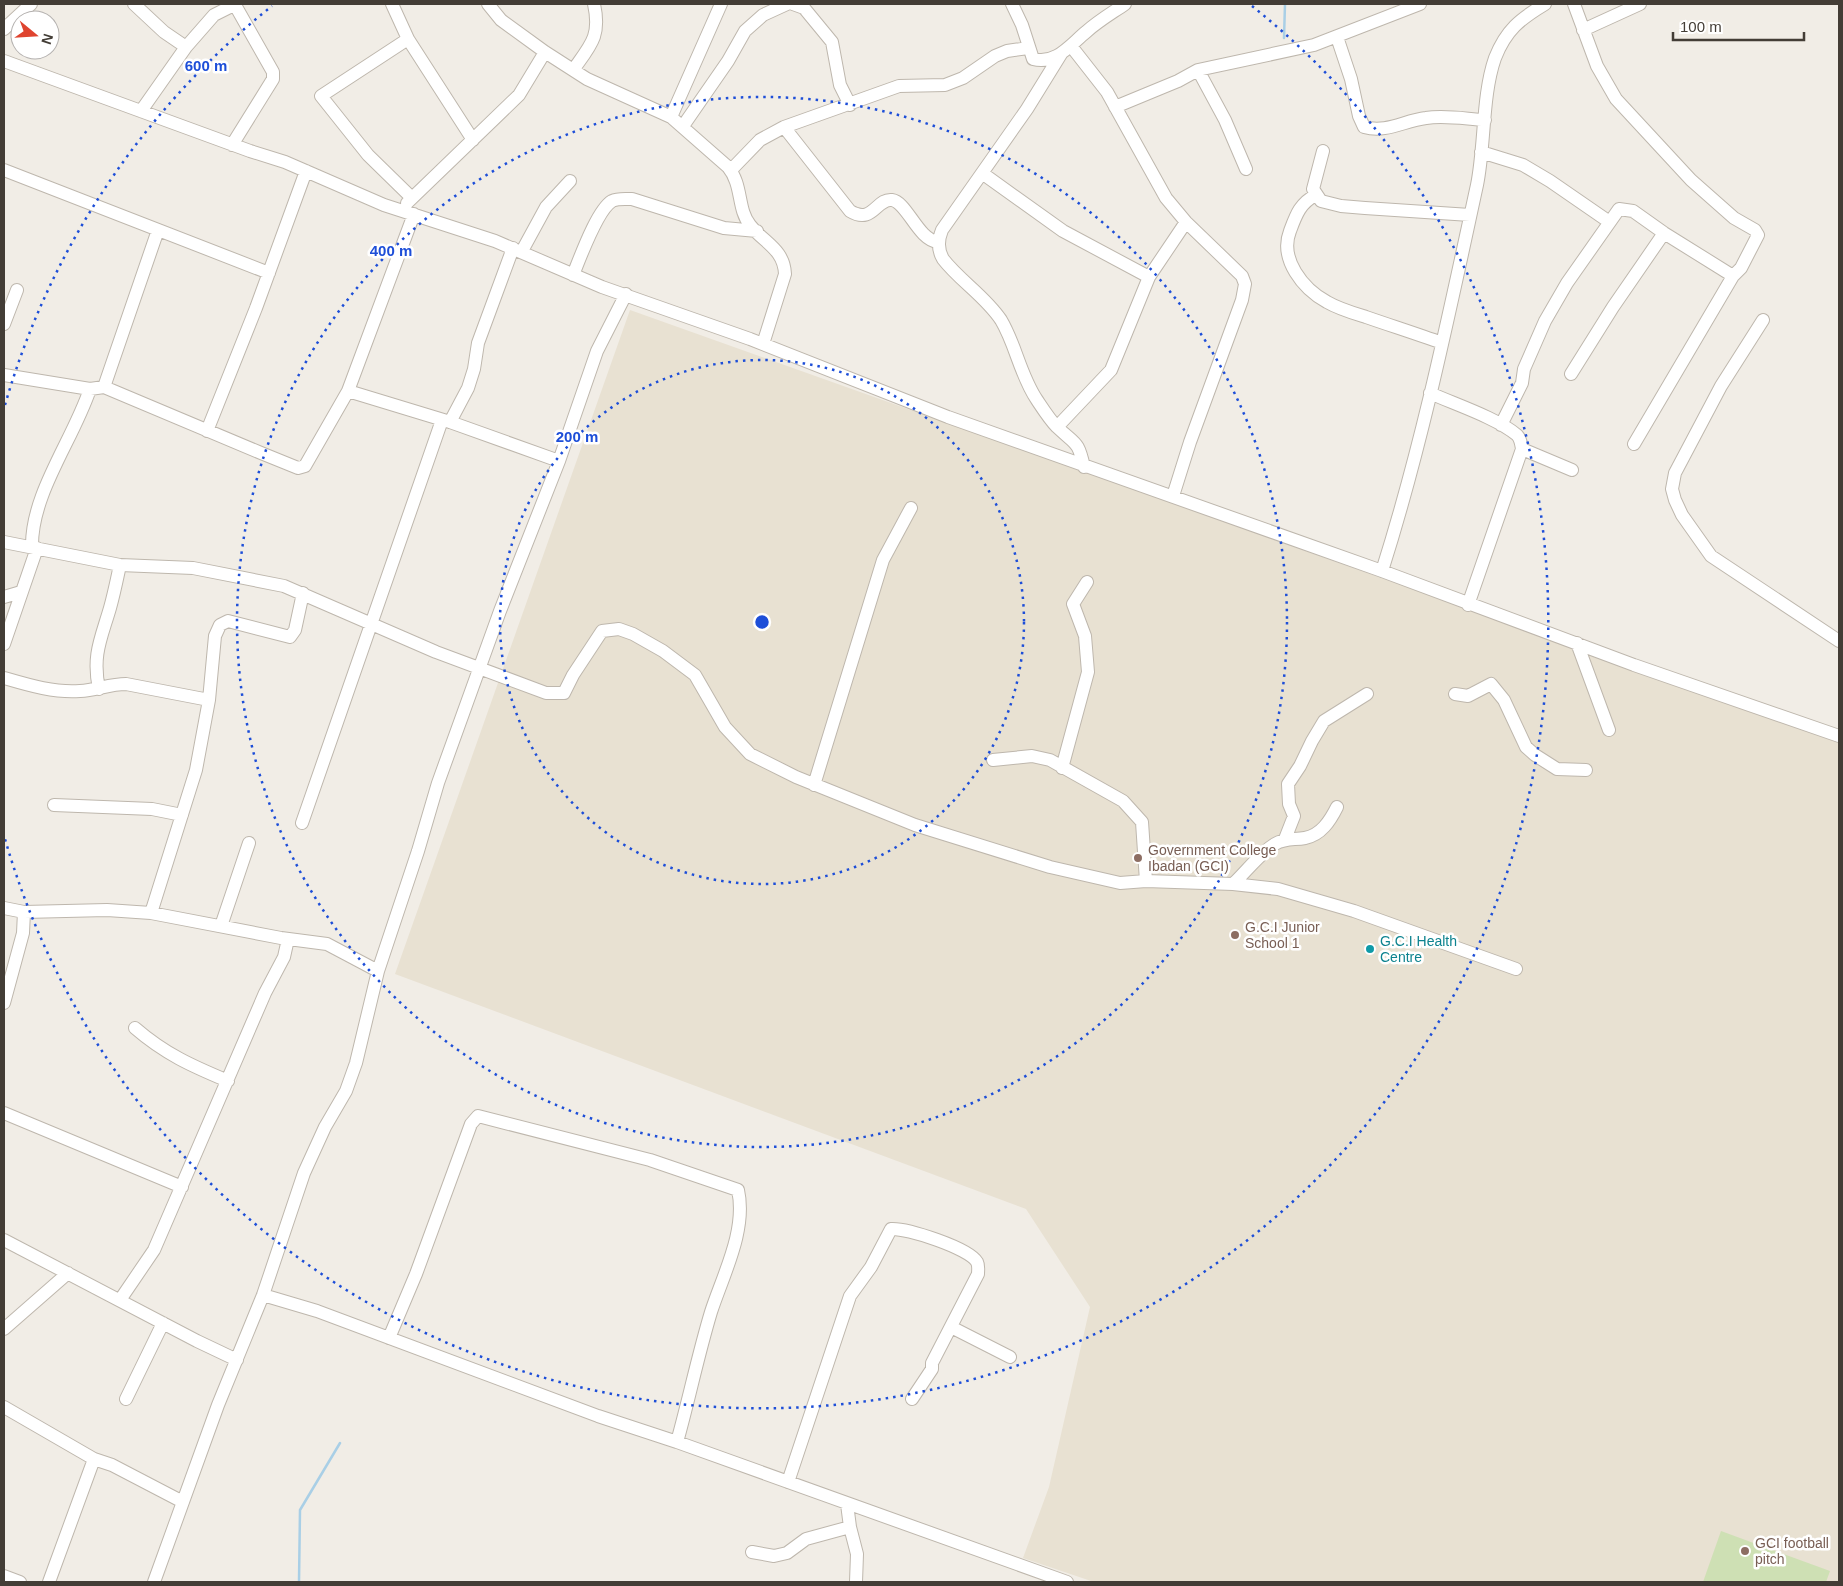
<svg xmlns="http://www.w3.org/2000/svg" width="1843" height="1586" font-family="Arial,sans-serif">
  <rect width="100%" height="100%" fill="#f1ede6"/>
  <!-- education -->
  <path fill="#e8e1d2" d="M630 310 1839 741V1582H1094L1023 1558 1049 1487 1090 1307 1026 1209 395 974Z"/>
  <!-- grass -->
  <path fill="#cee0b4" d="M1721 1531 1830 1571 1826 1582H1703Z"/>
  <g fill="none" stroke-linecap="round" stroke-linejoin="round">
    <!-- stream -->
    <path stroke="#a9cfe6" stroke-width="2.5" d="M1284 38 1285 4
      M299 1582 300 1510 340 1443"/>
    <defs>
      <path id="minor" d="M134 4 164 32 186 47
        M392 4 408 39 473 140
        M488 4 501 20 545 52 587 79 671 117 728 167C743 185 737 209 750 225 764 243 784 249 785 274L763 344
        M793 4 804 8 832 42 840 85 850 105
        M1012 4 1022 25 1033 59C1056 65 1070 45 1086 32 1098 21 1112 13 1125 4
        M1574 4 1597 66 1616 99 1691 180 1734 218 1755 230 1758 235 1741 268 1733 276 1634 444
        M4 29 31 4
        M1583 30 1640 4
        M1337 37 1351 79 1359 116 1364 127C1387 133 1403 121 1426 118 1445 115 1466 119 1485 120
        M408 39 321 96 368 155 412 198
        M1071 46 1107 92 1166 198 1186 222 1242 276 1245 284 1242 300 1190 442 1173 496
        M1061 54 1027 109 942 230C938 240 937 249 943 259 960 281 985 296 1001 320 1016 345 1020 375 1037 400 1043 409 1050 420 1057 427 1076 445 1078 440 1084 467
        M4 61 250 151 285 162 384 205 495 241 602 287 750 339 948 417 1382 571 1634 665 1839 736
        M573 70C591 45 601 36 594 4
        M1198 70 1225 120 1246 169
        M1115 107 1178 81 1198 70 1314 45 1420 4
        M141 111 186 47 214 15 236 4
        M671 117 721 4
        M683 126 728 61 745 31 763 15 787 4
        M784 127 850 211C873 225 876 198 892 200 907 202 918 240 938 242
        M232 145 273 79V72L235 5
        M1323 151 1313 189 1321 201 1341 206 1365 208 1470 215
        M1481 152 1523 165 1550 181 1608 221
        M4 170 269 273
        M731 170 760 140 784 127 899 86 945 85 963 78 995 56 1007 51 1028 48
        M982 173 1063 231 1149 277
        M1316 195C1300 203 1296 215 1290 231 1279 259 1303 289 1327 302 1339 309 1353 313 1366 317 1392 326 1417 334 1442 343
        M407 203 519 95 545 52
        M522 251 546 207 570 181
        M573 275C580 258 597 210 612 201 618 198 625 199 632 199L724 228 757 231
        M1763 320 1721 386 1675 473 1672 489 1675 500 1682 515 1711 556 1839 641
        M4 324 17 290
        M1571 374 1613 307 1664 233
        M4 375 90 389 104 387 261 453 298 468 305 466 348 391 414 214
        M104 387 158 230
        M348 391 450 422 559 461
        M1430 393C1454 404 1497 418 1517 435 1521 439 1521 444 1522 449L1468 605
        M450 422 468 388 474 369 478 343 513 248
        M1501 425 1522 383 1524 369 1545 321 1567 283 1619 209 1633 211 1664 233 1733 276
        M1057 427 1111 370 1149 277 1186 222
        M207 431 256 308 306 171
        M1522 449 1572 470
        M4 542 120 565 193 568 284 586 436 652 546 693H564L573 675 602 631 619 629 633 634 663 651 695 675 725 727 750 754 796 777 915 825 1050 867 1120 883 1146 881 1233 884 1278 889 1354 911 1516 969
        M32 547C31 494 73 440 90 389
        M1382 571C1422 445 1449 314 1477 185 1485 146 1482 95 1495 58 1506 30 1520 19 1545 4
        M4 597 21 592
        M1577 643 1609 730
        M4 644 37 548
        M4 678C28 685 54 693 80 691 96 690 110 684 126 684L209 700
        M99 689C92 655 101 639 110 608 114 594 117 579 120 565
        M1455 694 1468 696 1491 684 1504 700 1526 747 1535 755 1557 769 1586 770
        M993 760 1032 756 1050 760 1123 801 1142 822 1146 881
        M1062 768 1088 672 1085 636 1073 604 1087 582
        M814 785 883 560 911 508
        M54 805 152 809 182 815
        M302 823 442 420
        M1285 839 1294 816 1289 804 1288 784 1300 766 1312 741 1324 721 1367 694
        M1233 884C1245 873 1261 852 1275 844 1285 838 1294 840 1305 838 1321 835 1330 821 1337 807
        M4 908 24 912 107 910 151 913 281 938 327 944 378 971
        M151 913 196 770 209 700 215 636 220 625 228 621 290 637 295 630 303 593
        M221 926 249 843
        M4 1003 23 933 24 912
        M135 1028C165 1054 192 1066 228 1081
        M4 1113 182 1187
        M4 1240 197 1341 237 1360
        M263 1295 317 1311 598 1416 677 1442 1067 1582
        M120 1300 154 1250 265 993 284 957 288 939
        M951 1327 1010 1357
        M4 1329 68 1273
        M389 1338 416 1274 471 1124 478 1116 650 1160 738 1190C747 1230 723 1275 711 1312 698 1355 689 1399 677 1442
        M126 1399 163 1323
        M4 1407 94 1459
        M788 1482 850 1296 871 1267 891 1229C907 1228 969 1248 977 1262 979 1266 978 1270 978 1274L932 1363V1369L912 1399
        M847 1504 850 1527 857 1554 856 1582
        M752 1552 774 1556 787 1553 806 1539 850 1527
        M4 1576 20 1582
        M49 1582 94 1459 112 1465 183 1502
        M154 1582 218 1405 263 1295 304 1173 325 1127 346 1091 356 1063 378 971 418 851 438 783 500 611 559 461 597 351 626 294"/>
    </defs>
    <!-- minor casing -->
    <use href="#minor" stroke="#beb7ad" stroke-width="14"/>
    <!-- minor -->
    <use href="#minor" stroke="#fff" stroke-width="12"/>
  </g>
  <!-- distance rings -->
  <g fill="none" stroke="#1d4ed8" stroke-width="2.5" stroke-dasharray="2.5 5">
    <circle cx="762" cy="622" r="262"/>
    <circle cx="762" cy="622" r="525"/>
    <path d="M5 405A787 787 0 0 1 272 6M1252 6A787 787 0 1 1 5 839"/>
  </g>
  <!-- markers -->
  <g fill="#8d6e63" stroke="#fff" stroke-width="2">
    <circle cx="1138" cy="858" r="5"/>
    <circle cx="1235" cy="935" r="5"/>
    <circle cx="1745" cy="1551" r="5"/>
  </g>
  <circle fill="#0f9aa8" stroke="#fff" stroke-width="2" cx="1370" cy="949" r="5"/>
  <g text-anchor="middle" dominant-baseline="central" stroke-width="5" stroke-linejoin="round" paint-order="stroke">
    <!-- education labels -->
    <g font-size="14" fill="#785e54" stroke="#fff" text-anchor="start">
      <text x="1148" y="850">Government College<tspan x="1148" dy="16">Ibadan (GCI)</tspan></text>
      <text x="1245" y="927">G.C.I Junior<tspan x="1245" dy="16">School 1</tspan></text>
      <text x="1755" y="1543">GCI football<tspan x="1755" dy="16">pitch</tspan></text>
    </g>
    <!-- culture labels -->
    <g font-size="14" fill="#0d838f" stroke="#fff" text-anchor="start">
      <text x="1380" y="941">G.C.I Health<tspan x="1380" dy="16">Centre</tspan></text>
    </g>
  </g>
  <circle cx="762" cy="622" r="8" fill="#1d4ed8" stroke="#fff" stroke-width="2.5"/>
  <g font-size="15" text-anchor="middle" font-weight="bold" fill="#1d4ed8" stroke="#fff" stroke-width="5" stroke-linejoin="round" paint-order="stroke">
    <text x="206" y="71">600 m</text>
    <text x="391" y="256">400 m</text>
    <text x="577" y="442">200 m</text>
  </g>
  <!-- border -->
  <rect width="1843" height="1586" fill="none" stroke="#433d36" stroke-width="10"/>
  <!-- north arrow -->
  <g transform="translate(35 35) rotate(108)"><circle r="24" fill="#ffffff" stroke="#b4b1af"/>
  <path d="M0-4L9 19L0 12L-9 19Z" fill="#df442f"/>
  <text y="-8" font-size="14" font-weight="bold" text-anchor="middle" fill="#433d36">N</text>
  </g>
  <!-- scale -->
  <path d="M1673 32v8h131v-8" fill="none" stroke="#433d36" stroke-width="2.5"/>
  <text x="1680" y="32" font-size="15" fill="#433d36" stroke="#ffffff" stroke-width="4" paint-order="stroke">100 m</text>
</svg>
